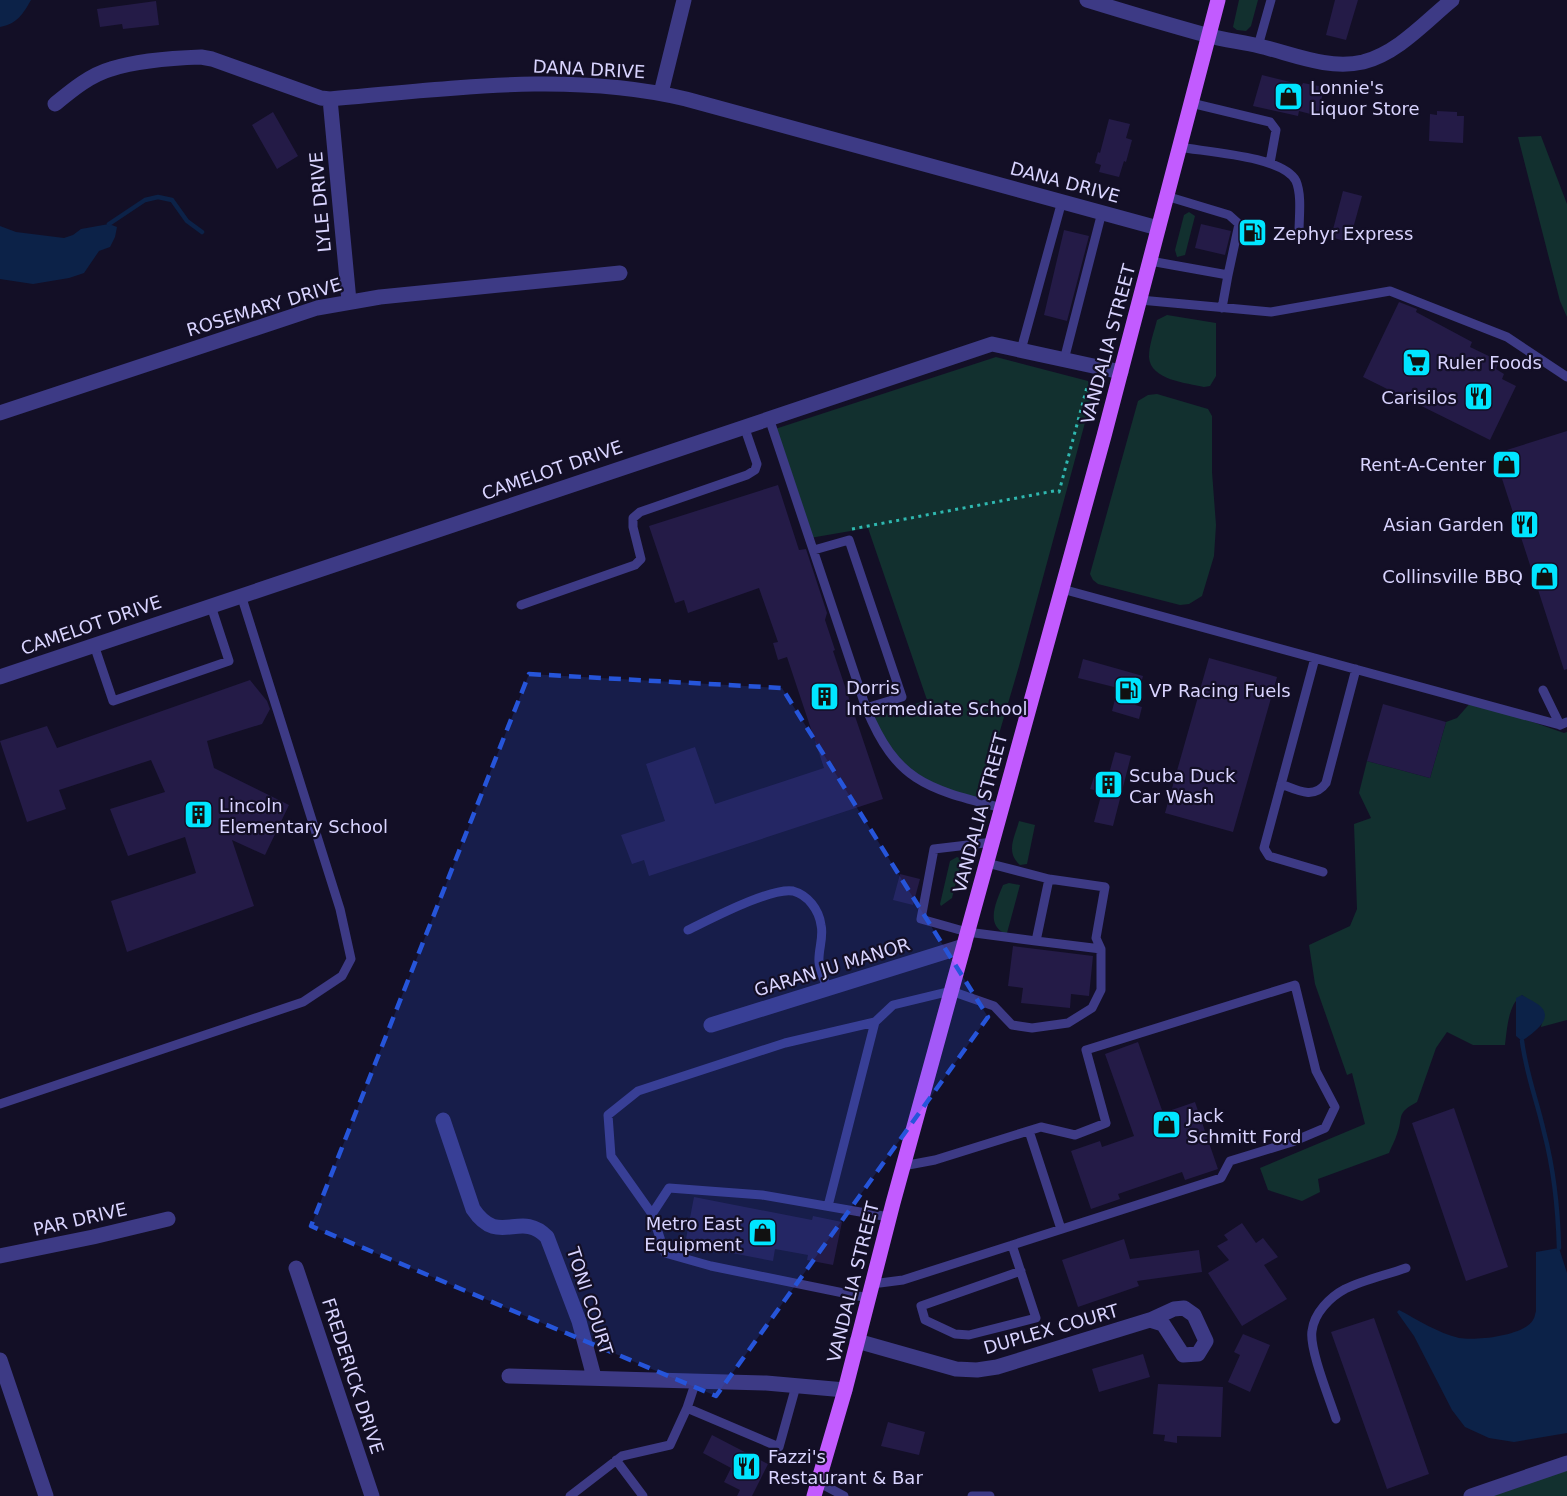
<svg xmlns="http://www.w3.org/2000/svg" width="1567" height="1496" font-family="'DejaVu Sans',sans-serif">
  <rect width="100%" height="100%" fill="#130f26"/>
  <!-- green -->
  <path fill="#12302f" d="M1239 0H1258L1251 26 1246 31 1237 30 1233 27Z
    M1541 136 1567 204V317L1560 301 1518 137Z
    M1189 212 1195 216 1185 255 1177 257 1175 250 1184 215Z
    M1167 315 1216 323V376L1210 386 1204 387C1187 383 1150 380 1149 357 1149 345 1154 332 1157 320Z
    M996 357 1088 381 1093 393 1019 666 979 802 907 773 870 719 927 700 868 528 810 538 772 430Z
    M1157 394 1208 409 1212 416V472L1216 525 1214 556 1202 596 1189 604 1180 605 1098 584 1093 580 1090 574 1138 401 1148 395Z
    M1472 701 1564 733 1567 732V1020L1541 1027 1544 1013 1522 995C1508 1004 1507 1030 1505 1045H1473L1447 1032 1436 1048 1417 1102C1395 1114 1404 1116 1397 1134 1395 1141 1391 1147 1389 1153L1318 1179 1320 1192 1302 1201 1268 1190 1260 1168 1365 1124 1352 1073 1347 1075 1315 984 1309 945 1350 926 1357 909 1354 824 1371 818 1359 793 1367 761 1430 778 1446 722 1457 718Z
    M1019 821 1035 825 1027 864 1020 865C1005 852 1015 837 1019 821Z
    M957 857 962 859 952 898 941 906 940 904 950 861Z
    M1009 883 1020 885 1007 933H1004C985 924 997 900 1003 885Z
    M1567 1464V1496H1470Z"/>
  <!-- water -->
  <path fill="#0c2248" d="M0 0H31C23 14 17 24 0 27Z
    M109 224 117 227 115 237 110 247 99 251 84 273 69 278 33 284 0 279V226L16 232 64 238 73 235 81 229Z
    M1522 995C1528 999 1538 1003 1542 1008 1553 1021 1530 1035 1522 1041L1516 1036V998Z
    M1559 1248 1567 1273V1433L1514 1442 1489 1438 1465 1427 1452 1410 1414 1336 1397 1312 1399 1310C1418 1320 1438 1333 1459 1338 1476 1341 1524 1336 1533 1320 1535 1317 1535 1314 1536 1311V1252Z"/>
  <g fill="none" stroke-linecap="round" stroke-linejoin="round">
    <!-- stream -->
    <path stroke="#0c2248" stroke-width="4.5" d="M109 224 145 200 158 197 172 200 187 221 202 232
      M1522 1041C1526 1073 1537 1101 1544 1132 1554 1170 1558 1209 1559 1248"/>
  </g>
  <!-- building -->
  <path fill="#241b47" d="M1335 0H1358L1346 40 1326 35Z
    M156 1 159 25 123 29 122 24 100 27 97 9Z
    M1262 75 1302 85 1303 83 1324 87 1318 116 1299 111 1298 116 1253 106Z
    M1437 111 1457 112V116H1464L1463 143 1429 141 1430 114 1437 115Z
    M273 112 298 156 277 169 252 125Z
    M1109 119 1130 124 1126 138 1132 140 1126 162 1124 161 1119 177 1099 172 1101 165 1095 163 1098 152 1100 153Z
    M1343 191 1362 196 1352 232 1346 233 1344 241 1331 237Z
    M1201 224 1231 231 1225 255 1195 248Z
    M1064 230 1089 236 1067 321 1044 315Z
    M1399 302 1417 309 1416 312 1472 342 1470 347 1499 361 1496 369 1504 374 1502 379 1516 386 1490 440 1363 377Z
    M1567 431V669L1564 670 1494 454Z
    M778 485 799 550 806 549 827 613 825 620 835 650 833 651 883 799 649 876 644 860 632 864 621 835 665 821 646 764 695 747 715 804 824 768 787 657 778 660 773 643 778 642 759 588 688 613 684 600 675 603 649 526Z
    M1209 658 1277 677 1233 832 1165 813Z
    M1083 659 1143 676 1135 705 1142 707 1139 719 1112 711 1118 688 1078 678Z
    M250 680 267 701 270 709 262 724 207 741 214 768 289 805 265 855 232 840 254 906 127 952 111 901 196 873 185 837 128 856 110 809 165 792 151 760 59 790 66 809 27 822 0 741 47 726 57 748Z
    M1383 704 1446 722 1430 778 1367 761Z
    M1115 752 1131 756 1113 826 1094 822 1102 792 1090 789 1094 777 1107 781Z
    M900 874 920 879 913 905 893 900Z
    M1013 946 1093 956 1089 996 1071 994 1070 1008 1021 1003 1023 988 1008 986Z
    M1138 1042 1163 1113 1195 1102 1218 1169 1185 1180 1182 1172 1118 1194 1120 1199 1091 1209 1071 1151 1100 1141 1102 1147 1134 1136 1105 1054Z
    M1454 1108 1508 1267 1466 1281 1412 1123Z
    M694 1197 812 1220 813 1216 842 1222 833 1265 807 1260 808 1255 775 1249 773 1261 685 1244Z
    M1242 1223 1256 1243 1263 1238 1278 1257 1264 1265 1287 1299 1242 1326 1208 1273 1229 1260 1217 1246 1228 1240 1224 1235Z
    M1124 1239 1130 1259 1199 1250 1202 1272 1137 1281 1139 1286 1078 1307 1062 1260Z
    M1374 1318 1429 1474 1387 1489 1331 1332Z
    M1243 1334 1270 1345 1250 1392 1228 1382 1240 1355 1234 1352Z
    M1143 1354 1150 1377 1099 1392 1092 1369Z
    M1158 1384 1223 1387 1221 1437 1177 1436V1443L1164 1441 1165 1435 1153 1434Z
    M888 1422 925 1432 919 1455 881 1446Z
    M712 1435 768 1464 752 1496H737L740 1490 724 1482 731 1468 703 1453Z"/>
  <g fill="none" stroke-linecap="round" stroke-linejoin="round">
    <!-- path -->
    <path stroke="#2fb8b0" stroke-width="3" stroke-dasharray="3 4.5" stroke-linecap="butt" d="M852 529 1054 491 1059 492 1087 387"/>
    <!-- lane -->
    <path stroke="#3d3a85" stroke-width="9" d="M1258 46 1271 0
      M1191 103 1270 122 1276 130 1270 163
      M1179 147C1206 152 1283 156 1296 181 1302 195 1299 217 1299 232
      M1150 261 1228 275 1239 224 1229 215 1166 196
      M1140 300 1271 312 1390 291 1507 337 1567 377
      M1222 308 1228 275
      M1021 350 1062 201
      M1064 360 1102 212
      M769 418 866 708C897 783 928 789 1002 808
      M814 550 849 540 902 697 866 708
      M1062 589 1560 725
      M521 605 635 565 641 559 633 527V518L640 512 747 475 755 470 757 464 744 426
      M94 645 113 701 229 661 211 606
      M1315 658 1264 848 1269 856 1323 872
      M1543 690 1560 725 1567 722
      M1281 784C1297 790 1314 800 1326 783L1356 669
      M993 842 934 849 921 919 967 932 1036 941 1049 879
      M688 930C709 920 771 887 793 891 808 895 819 910 821 925 824 937 818 950 819 962 820 971 825 981 827 989
      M1036 941 1101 949
      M0 1104 303 1002 342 976 351 959 340 909 241 595
      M1029 1131 1061 1229
      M828 1206 875 1022 893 1005 951 991 994 1006 1012 1025 1032 1028 1068 1023 1092 1008 1101 990V949L1096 938 1105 887 1049 879 987 863
      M652 1214 611 1156 608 1115 638 1091 785 1043 875 1022
      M1012 1245 1036 1318 969 1335 955 1334 925 1320 921 1306 1021 1271
      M872 1284 903 1280 1221 1178 1230 1161 1292 1142 1325 1128 1335 1107 1316 1071 1295 985 1086 1050 1106 1123 1075 1135 1041 1127 935 1160 903 1166
      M868 1298 711 1266 665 1253 652 1214 669 1188 762 1195 889 1217
      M696 1381 687 1408 779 1447 796 1386
      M1336 1419C1330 1400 1309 1349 1312 1331 1314 1313 1330 1297 1345 1289 1364 1280 1386 1275 1406 1268
      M616 1460 643 1496
      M818 1482 844 1496
      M570 1496 622 1456 670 1445 687 1408
      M972 1496H990"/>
    <!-- street -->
    <path stroke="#3d3a85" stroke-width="15" d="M1087 0C1126 12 1166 24 1206 35 1223 40 1242 42 1259 46 1293 54 1328 70 1363 62 1398 53 1425 22 1452 0
      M661 93 684 0
      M330 99 349 301
      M55 104C72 90 90 75 111 69 139 60 172 58 201 57L212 59 321 98 330 99C448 89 569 71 686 99L1158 228
      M0 413 317 308 380 297 620 273
      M0 677 992 344 1121 372
      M711 1025 964 946
      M443 1120 473 1209C499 1248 520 1209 547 1237L579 1321 594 1377
      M0 1256 93 1237 168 1219
      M296 1268 372 1496
      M1184 1308 1194 1315 1206 1341 1198 1354 1183 1355 1163 1324 1150 1320 1174 1309Z
      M857 1341 956 1369 977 1370 997 1367 1153 1319 1163 1324 1183 1355
      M0 1360 46 1496
      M509 1376 766 1383 845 1390
      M1471 1496 1567 1463"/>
    <!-- primary -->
    <path stroke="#c25bff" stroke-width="15" d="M814 1496 845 1390 893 1203 1104 436 1218 0"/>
  </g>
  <!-- marked area -->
  <path fill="#2655da" fill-opacity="0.2" stroke="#2655da" stroke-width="4.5" stroke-dasharray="12 8" stroke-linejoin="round" d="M529 674 782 688 988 1017 716 1396 311 1226Z"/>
  <!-- icons -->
  <defs>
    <symbol id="shop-square" viewBox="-11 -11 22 22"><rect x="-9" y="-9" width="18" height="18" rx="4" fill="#00e5ff" stroke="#130f26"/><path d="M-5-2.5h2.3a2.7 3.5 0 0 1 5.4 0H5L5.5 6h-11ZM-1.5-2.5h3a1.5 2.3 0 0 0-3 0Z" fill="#111"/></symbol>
    <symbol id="fuel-square" viewBox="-11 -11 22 22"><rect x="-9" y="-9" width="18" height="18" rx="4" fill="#00e5ff" stroke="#130f26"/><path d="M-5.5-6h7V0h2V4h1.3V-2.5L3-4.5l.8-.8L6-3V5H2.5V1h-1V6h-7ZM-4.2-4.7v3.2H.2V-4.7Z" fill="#111"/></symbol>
    <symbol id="supermarket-square" viewBox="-11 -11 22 22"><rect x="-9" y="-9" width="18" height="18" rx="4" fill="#00e5ff" stroke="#130f26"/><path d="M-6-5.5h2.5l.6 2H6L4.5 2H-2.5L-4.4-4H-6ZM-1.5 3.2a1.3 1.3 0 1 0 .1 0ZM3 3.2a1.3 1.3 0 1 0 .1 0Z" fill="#111"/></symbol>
    <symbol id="restaurant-square" viewBox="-11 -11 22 22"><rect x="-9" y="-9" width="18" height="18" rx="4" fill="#00e5ff" stroke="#130f26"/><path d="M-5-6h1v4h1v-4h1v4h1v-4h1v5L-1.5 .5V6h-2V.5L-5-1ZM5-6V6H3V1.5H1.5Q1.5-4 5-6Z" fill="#111"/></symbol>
    <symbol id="building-square" viewBox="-11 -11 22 22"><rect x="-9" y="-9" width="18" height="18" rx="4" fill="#00e5ff" stroke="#130f26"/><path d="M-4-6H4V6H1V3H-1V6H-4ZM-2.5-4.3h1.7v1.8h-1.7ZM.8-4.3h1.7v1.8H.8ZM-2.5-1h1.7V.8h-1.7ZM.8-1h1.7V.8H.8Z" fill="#111"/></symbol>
  </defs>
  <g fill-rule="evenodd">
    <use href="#shop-square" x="1272" y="80" width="33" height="33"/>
    <use href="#fuel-square" x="1236" y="216" width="33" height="33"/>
    <use href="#supermarket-square" x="1400" y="346" width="33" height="33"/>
    <use href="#restaurant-square" x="1462" y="380" width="33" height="33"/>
    <use href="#shop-square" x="1490" y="448" width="33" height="33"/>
    <use href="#restaurant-square" x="1508" y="508" width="33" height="33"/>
    <use href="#shop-square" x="1528" y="560" width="33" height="33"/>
    <use href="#fuel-square" x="1112" y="674" width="33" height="33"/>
    <use href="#building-square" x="808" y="680" width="33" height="33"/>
    <use href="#building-square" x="1092" y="768" width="33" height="33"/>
    <use href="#building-square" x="182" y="798" width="33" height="33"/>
    <use href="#shop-square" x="1150" y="1108" width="33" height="33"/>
    <use href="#shop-square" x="746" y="1216" width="33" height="33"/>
    <use href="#restaurant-square" x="730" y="1450" width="33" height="33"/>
  </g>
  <g text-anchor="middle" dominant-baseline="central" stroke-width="4.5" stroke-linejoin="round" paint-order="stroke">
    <!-- street labels -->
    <g font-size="18" fill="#d9d4ff" stroke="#130f26">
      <text transform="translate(589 69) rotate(3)">DANA DRIVE</text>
      <text transform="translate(1065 182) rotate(15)">DANA DRIVE</text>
      <text transform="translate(320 202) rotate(-95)">LYLE DRIVE</text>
      <text transform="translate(264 307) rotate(-17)">ROSEMARY DRIVE</text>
      <text transform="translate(1108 344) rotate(-75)">VANDALIA STREET</text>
      <text transform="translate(552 470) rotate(-19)">CAMELOT DRIVE</text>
      <text transform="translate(91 625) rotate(-19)">CAMELOT DRIVE</text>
      <text transform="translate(980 813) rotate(-75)">VANDALIA STREET</text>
      <text transform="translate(832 967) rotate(-17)">GARAN JU MANOR</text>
      <text transform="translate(80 1219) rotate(-13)">PAR DRIVE</text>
      <text transform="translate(853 1282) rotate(-76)">VANDALIA STREET</text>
      <text transform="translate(590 1301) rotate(72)">TONI COURT</text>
      <text transform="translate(1051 1329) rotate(-16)">DUPLEX COURT</text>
      <text transform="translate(353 1376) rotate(72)">FREDERICK DRIVE</text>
    </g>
    <!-- poi labels -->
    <g font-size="18" fill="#d9d4ff" stroke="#130f26" text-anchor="start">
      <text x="1310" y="87">Lonnie's<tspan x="1310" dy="21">Liquor Store</tspan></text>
      <text x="1273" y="233">Zephyr Express</text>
      <text x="1437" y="362">Ruler Foods</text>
      <text x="1457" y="397" text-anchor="end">Carisilos</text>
      <text x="1486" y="464" text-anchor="end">Rent-A-Center</text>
      <text x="1504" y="524" text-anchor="end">Asian Garden</text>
      <text x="1523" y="576" text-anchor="end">Collinsville BBQ</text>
      <text x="846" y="687">Dorris<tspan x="846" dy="21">Intermediate School</tspan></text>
      <text x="1149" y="690">VP Racing Fuels</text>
      <text x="1129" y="775">Scuba Duck<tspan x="1129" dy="21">Car Wash</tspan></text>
      <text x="219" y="805">Lincoln<tspan x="219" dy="21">Elementary School</tspan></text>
      <text x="1187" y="1115">Jack<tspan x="1187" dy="21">Schmitt Ford</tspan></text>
      <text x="742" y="1223" text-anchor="end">Metro East<tspan x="742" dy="21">Equipment</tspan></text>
      <text x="768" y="1456">Fazzi's<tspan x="768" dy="21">Restaurant &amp; Bar</tspan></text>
    </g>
  </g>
</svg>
